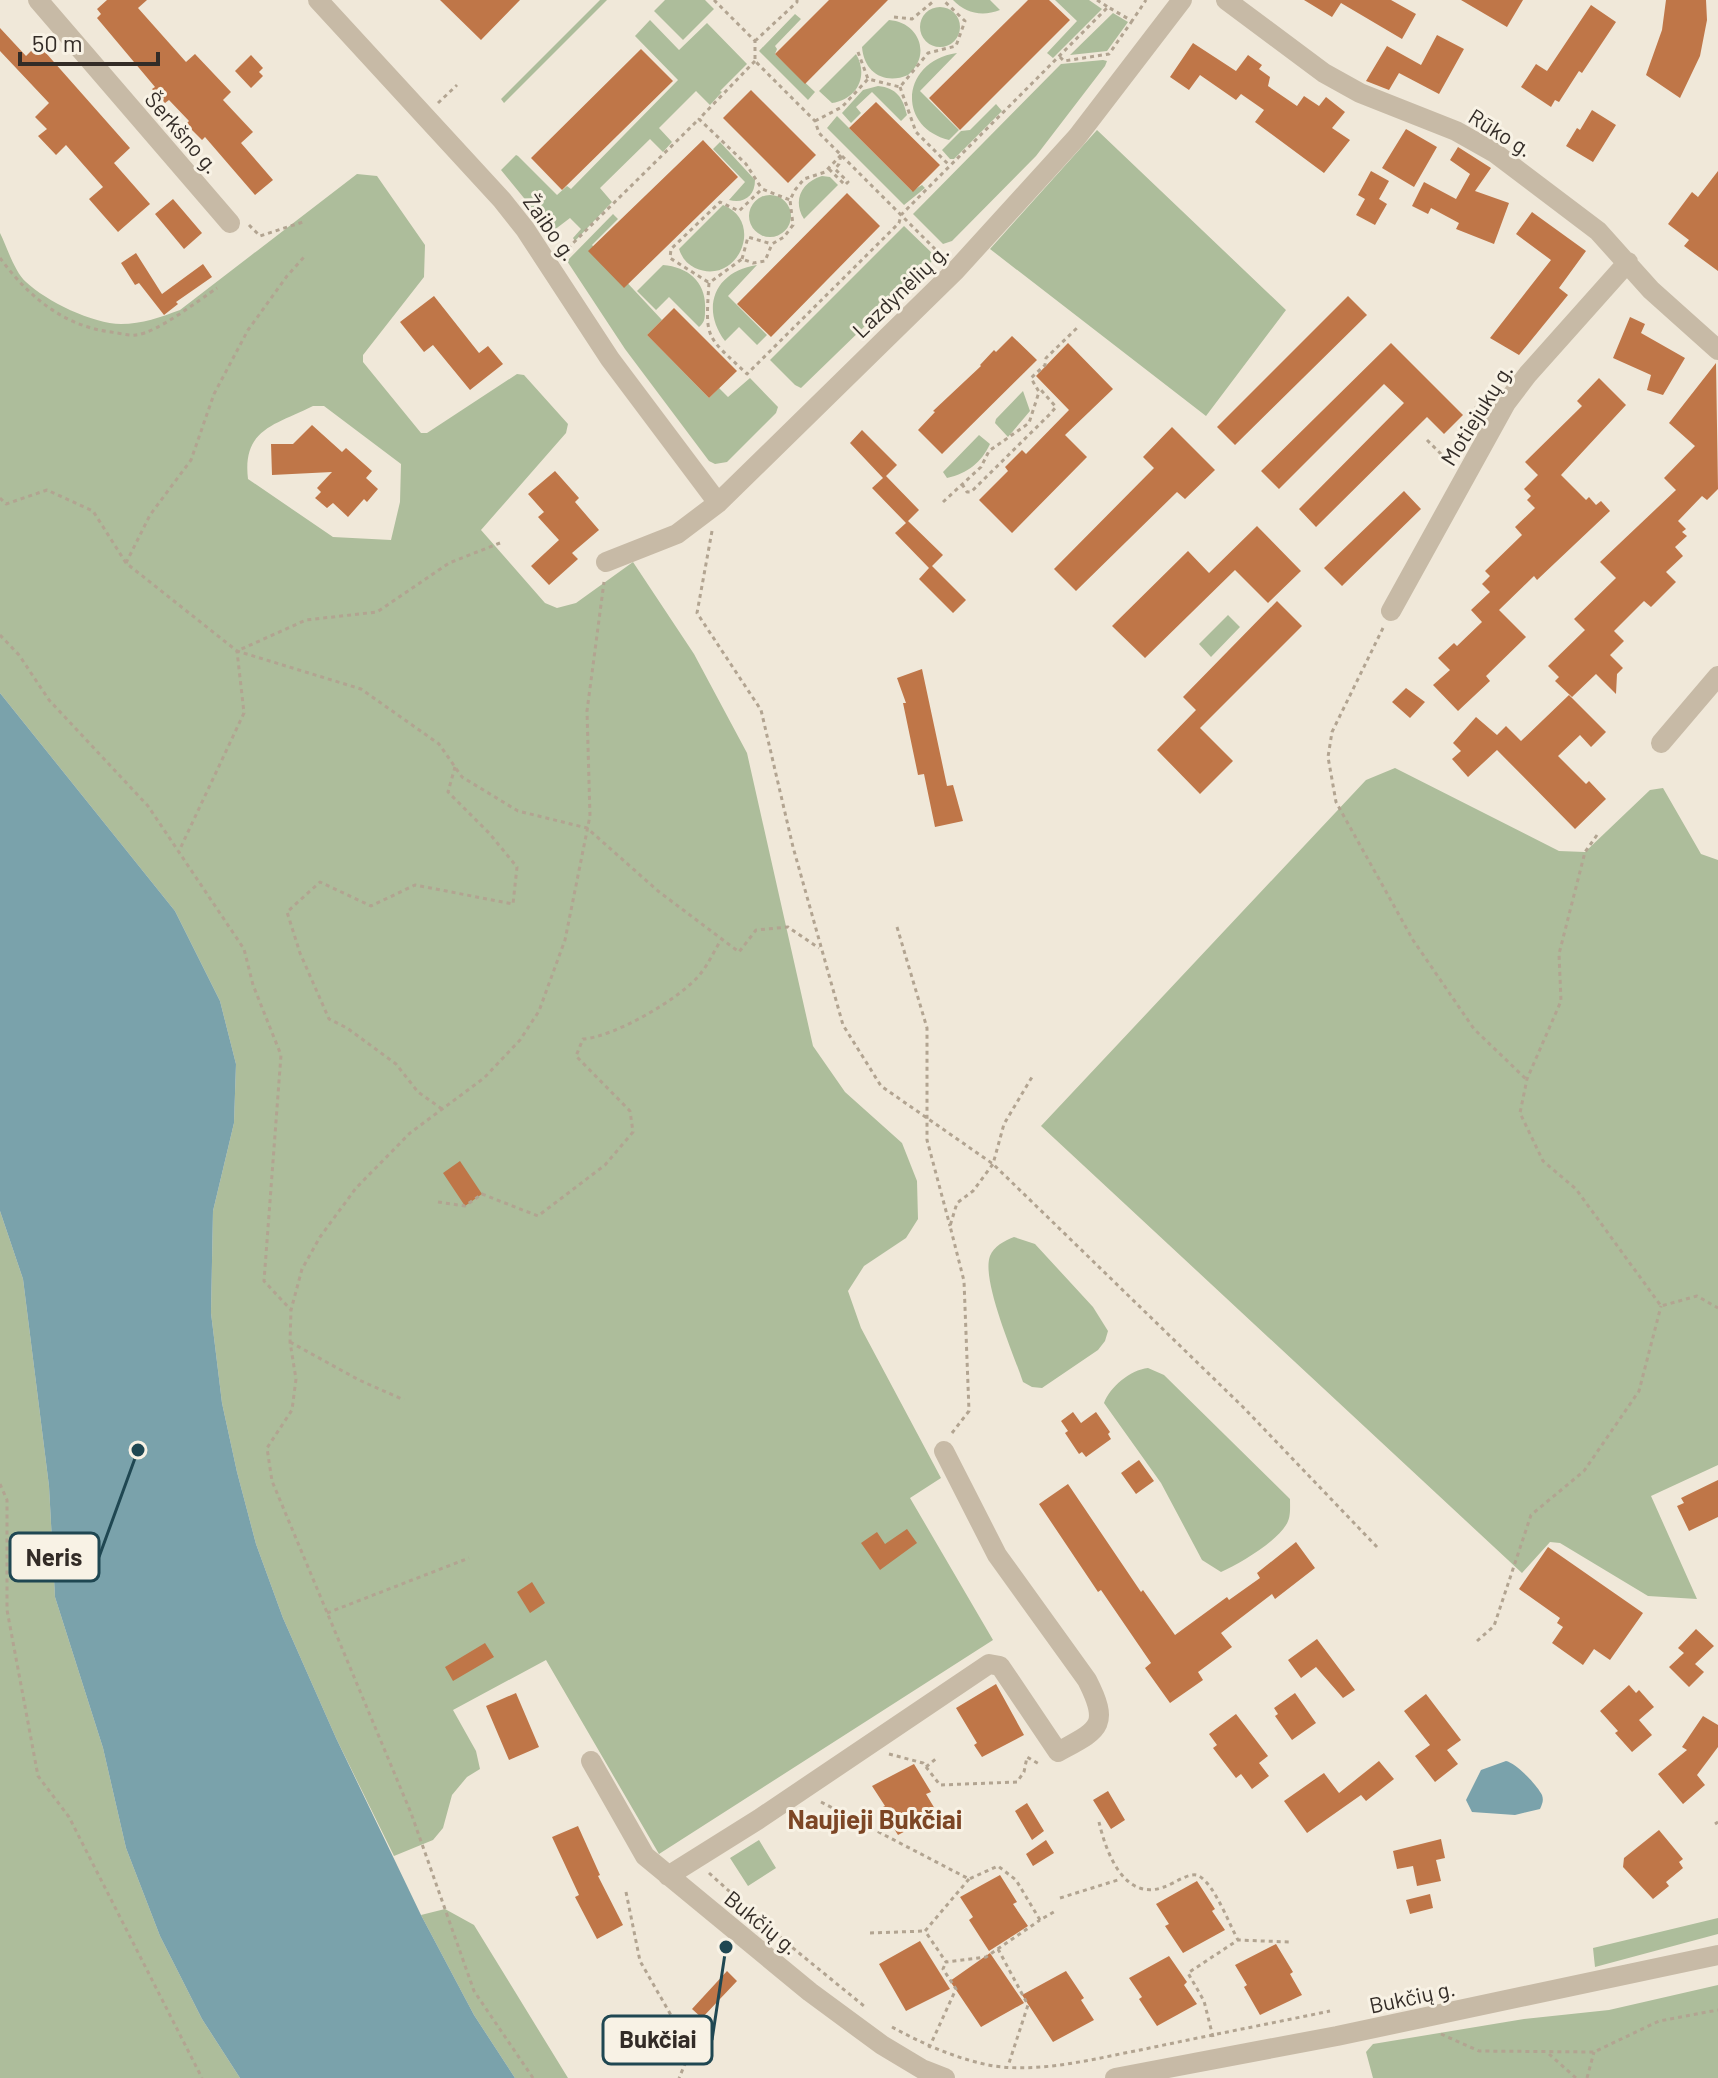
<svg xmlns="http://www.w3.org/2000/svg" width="1718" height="2078" font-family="Barlow,sans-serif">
  <rect width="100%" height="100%" fill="#f0e8d9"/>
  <!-- green -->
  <path fill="#adbd9b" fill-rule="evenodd" d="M600 0H607L504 103 501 99Z
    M665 0H705L714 9 683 40 654 11Z
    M953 0H990L1000 10C982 17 965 13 953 0Z
    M1055 0H1089L1102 9 1053 58 1047 53 1077 21Z
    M920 27a20 20 0 1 1 40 0a20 20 0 1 1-40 0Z
    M1113 13 1128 22 1107 51 1070 55Z
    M795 14 801 19 775 46 777 49 775 54 815 92 808 100 759 51Z
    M650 20 679 50 707 23 747 64 720 91 722 92 710 105 696 91 659 128 672 142 663 152 650 139 600 188 612 202 575 241 573 238 581 229 570 218 549 234 528 203 501 170 516 155 518 156 557 195 567 186 571 189 678 80 635 36Z
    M889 20C919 22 932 55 908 75 885 85 864 73 862 47Z
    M957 53 920 91 959 130 949 140C896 127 901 61 957 53Z
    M856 54C869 76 857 99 832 103L819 91Z
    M1103 60 1107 61 1105 66 1036 156 952 241 943 244 913 214 1061 64Z
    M878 86C897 88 903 98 907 115L901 121 872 92 856 107 861 113 851 123 842 113 863 90Z
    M996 104 1002 111 954 159H950L942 150 961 131 970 130Z
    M837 116 912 191 922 185 925 188 904 205 827 128Z
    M1097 130 1286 310 1206 416 990 249Z
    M720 142 755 180C755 196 744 204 729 200L745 182 713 149Z
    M357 174 377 176 425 245 424 277 363 355V362L421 433H427L517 374 524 375 568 424 566 433 481 530 545 603 557 608 576 603 633 562 694 654 747 753 813 1046 845 1092 902 1143 917 1181 918 1219 906 1238 864 1266 848 1291 861 1328 941 1478 910 1498 993 1640 659 1854 546 1660 453 1710 476 1751 480 1769 467 1777 452 1795 443 1828 433 1840 394 1856 336 1738 283 1618 256 1544 237 1472 222 1403 211 1313 213 1211 234 1123 236 1064 220 1001 175 911 0 693V233C7 247 14 271 26 282 46 301 93 324 121 324 142 324 161 317 180 310ZM313 406H324L401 464 400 502 391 540 333 537 248 479C242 429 275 425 313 406Z
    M822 176 830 177 838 185 804 219C792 200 802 182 822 176Z
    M749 216a21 21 0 1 1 42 0a21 21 0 1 1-42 0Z
    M723 205C766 222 737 287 695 268 687 264 682 258 679 249Z
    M613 214 618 219 592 245 662 320 647 335 709 398 719 388 728 397 750 378 778 407 776 413 727 462 715 464 709 461 625 349 567 261Z
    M904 226 933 254V260L801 388 795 385 770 360Z
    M663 265C689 267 707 283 705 310 705 318 705 322 699 327L669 297 656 310 637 291Z
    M757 265 728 296 767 335 757 345 739 327 725 341C700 308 715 271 757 265Z
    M1023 391 1030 411 1008 437 995 423 996 419Z
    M979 435 990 444C981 463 968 473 947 478L943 472Z
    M1228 615 1240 627 1211 657 1199 644Z
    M1395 768 1559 851 1585 852 1650 790 1663 788 1701 854 1718 860V1465L1651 1496 1697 1599 1648 1596 1560 1543 1550 1542 1522 1573 1041 1126 1366 780Z
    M0 1211 23 1279 49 1486 55 1597 103 1748 126 1848 160 1936 202 2019 240 2078H0Z
    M1014 1237 1035 1244 1093 1307 1108 1331 1105 1341 1098 1350 1042 1388 1032 1387 1023 1382C1014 1355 981 1280 990 1256 994 1246 1004 1241 1014 1237Z
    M1148 1368 1164 1375 1290 1499C1290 1508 1291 1518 1286 1525 1276 1542 1239 1564 1221 1572L1202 1560 1161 1483 1104 1403C1110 1387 1130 1370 1148 1368Z
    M759 1840 776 1868 748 1886 730 1858Z
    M445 1909 474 1925 568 2078H515L474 2015 421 1915Z
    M1718 1918V1934L1595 1967 1593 1948Z
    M1718 1985V2078H1373L1366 2052 1373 2044 1524 2019 1609 2010Z"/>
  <!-- water -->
  <path fill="#7aa2ab" d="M0 693 175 911 220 1001 236 1064 234 1123 213 1211 211 1313 222 1403 237 1472 256 1544 283 1618 336 1738 421 1915 474 2015 515 2078H240L202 2019 160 1936 126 1848 103 1748 55 1597 49 1486 23 1279 0 1211Z
    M1506 1761C1516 1763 1537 1785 1542 1795 1544 1801 1542 1804 1540 1809L1515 1815 1472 1812 1466 1800 1481 1770Z"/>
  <!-- building -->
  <path fill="#bf7648" d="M107 0H147L138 8 186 62 195 54 231 92 223 100 253 132 241 143 273 180 255 195 205 137 202 140 186 124 189 121 169 100 165 103 152 89 155 87 97 18 101 14 97 9Z
    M440 0H520L481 40Z
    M829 0H888L805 84 775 54Z
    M1028 0H1049L1070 20 960 130 929 98Z
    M1304 0H1391L1416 14 1402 39 1341 3 1332 17Z
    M1461 0H1523L1507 27Z
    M1666 0H1706L1707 20 1700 56 1680 98 1646 75 1662 30Z
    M1591 5 1616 22 1582 73 1579 71 1559 102 1555 100 1551 107 1521 87 1536 64 1547 71Z
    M0 28 26 56 38 44 130 148 114 163 150 204 118 232 89 199 103 187 66 145 56 155 38 136 47 129 35 117 49 103 0 51Z
    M1437 35 1464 49 1439 94 1399 73 1389 90 1366 81 1387 46 1421 65Z
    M1193 43 1236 71 1248 55 1262 65 1259 69 1270 77 1268 86 1297 106 1304 96 1319 106 1326 97 1345 112 1332 128 1350 140 1324 173 1255 122 1264 110 1241 94 1236 100 1200 75 1189 90 1170 77Z
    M641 49 673 81 562 190 531 158Z
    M251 55 263 68 259 72 263 76 251 88 235 71Z
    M751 90 816 155 788 183 723 118Z
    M876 102 940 165 913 192 849 128Z
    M1592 110 1616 125 1593 162 1566 146 1577 128 1580 130Z
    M1406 129 1437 147 1414 187 1382 168Z
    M703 140 738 177 624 288 588 251Z
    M1458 147 1491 168 1475 191 1509 203 1494 244 1456 229 1459 223 1431 208 1428 214 1412 206 1424 182 1456 199 1470 174 1450 160Z
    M1371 171 1389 181 1379 199 1387 204 1375 225 1356 215 1365 199 1358 195Z
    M1718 171V271L1684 246 1689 240 1668 224 1692 192 1698 197Z
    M847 193 880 226 771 337 737 304Z
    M173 199 202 233 184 249 155 214Z
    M1532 212 1586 251 1559 288 1568 295 1519 355 1490 338 1551 260 1516 234Z
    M136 253 162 294 203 264 212 277 176 302 178 304 164 315 139 283 135 285 121 263Z
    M434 296 479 353 488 346 503 364 470 390 433 345 424 352 400 322Z
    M1348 296 1367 315 1235 445 1217 427Z
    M674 308 737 371 709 398 647 335Z
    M1630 317 1645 324 1641 333 1685 358 1663 395 1647 390 1651 375 1613 358Z
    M1012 336 1037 360 942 454 918 430 935 412 933 411 981 366 980 365 994 350 996 352Z
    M1068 343 1113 389 1065 435 1087 457 1012 533 979 500 1008 471 1005 467 1022 450 1026 454 1069 410 1036 376Z
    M1391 343 1463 415 1444 434 1427 417 1316 527 1299 509 1404 403 1384 384 1279 489 1261 471Z
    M1716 363 1718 489 1707 500 1702 496 1678 521 1686 529 1682 532 1687 536 1675 547 1683 556 1666 572 1676 582 1651 607 1644 601 1614 631 1624 641 1610 655 1623 668 1617 674 1616 694 1596 674 1572 697 1555 681 1559 677 1548 666 1585 630 1574 619 1616 578 1600 562 1676 490 1664 478 1695 446 1669 423Z
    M1599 378 1626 405 1561 475 1586 500 1589 497 1596 505 1601 501 1610 511 1537 580 1534 576 1499 610 1526 637 1486 676 1490 681 1458 711 1433 685 1450 670 1438 658 1454 643 1457 646 1482 622 1471 610 1490 592 1482 584 1490 576 1485 571 1522 535 1515 527 1535 508 1527 500 1531 496 1524 489 1538 475 1525 462 1582 406 1577 401Z
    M312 425 342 452 346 448 372 471 366 478 378 489 367 502 364 499 348 517 333 503 327 508 315 498 321 492 317 488 332 472 272 475 271 444H293Z
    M1172 427 1215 470 1185 499 1177 492 1076 591 1054 569 1154 468 1143 457Z
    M862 430 897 465 886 476 919 510 908 521 943 555 932 566 966 600 953 613 919 579 929 568 895 533 906 523 872 488 883 478 850 443Z
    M555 471 579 498 575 502 599 530 572 553 578 559 549 585 531 566 559 540 538 517 544 512 528 494Z
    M1404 491 1421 509 1342 586 1324 568Z
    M1257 526 1301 571 1268 603 1235 570 1145 658 1112 626 1188 551 1209 573Z
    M1277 601 1302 626 1200 728 1233 761 1200 794 1157 750 1196 710 1183 697Z
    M922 669 947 786 953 785 963 821 935 827 924 774 918 775 903 703H906L897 678Z
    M1406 688 1425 702 1410 718 1392 702Z
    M1569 695 1606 732 1591 747 1580 735 1558 756 1586 784 1589 781 1606 799 1575 829 1497 750 1468 777 1452 759 1461 751 1453 743 1476 717 1497 735 1506 726 1521 741Z
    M460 1161 482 1194 465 1206 443 1173Z
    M1073 1412 1081 1423 1096 1412 1110 1432 1108 1434 1111 1439 1086 1457 1082 1452 1079 1454 1065 1433 1068 1431 1061 1421Z
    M1139 1460 1154 1481 1136 1494 1121 1473Z
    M1718 1480V1517L1689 1531 1677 1506 1684 1503 1681 1498Z
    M1068 1484 1141 1592 1143 1590 1175 1635 1227 1597 1229 1600 1260 1578 1257 1573 1296 1542 1315 1568 1275 1599 1272 1594 1221 1633 1232 1647 1198 1672 1203 1680 1170 1703 1145 1668 1151 1663 1101 1590 1098 1592 1090 1580 1039 1504Z
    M907 1529 917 1543 880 1570 861 1543 877 1532 885 1544Z
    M1548 1547 1643 1613 1610 1660 1594 1649 1583 1665 1552 1643 1563 1627 1557 1623 1560 1618 1519 1589Z
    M532 1582 545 1603 530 1613 517 1592Z
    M1696 1629 1714 1646 1695 1664 1704 1672 1689 1687 1669 1667 1684 1653 1678 1648Z
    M1317 1639 1355 1690 1343 1698 1316 1667 1301 1678 1288 1660Z
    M485 1643 494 1657 453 1681 445 1667Z
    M996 1684 1024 1735 982 1757 974 1745 977 1743 956 1708Z
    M1629 1685 1636 1693 1639 1690 1654 1707 1639 1720 1652 1735 1632 1752 1615 1733 1618 1731 1600 1711Z
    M516 1693 539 1747 509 1760 486 1706Z
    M1295 1693 1316 1723 1292 1740 1275 1716 1278 1714 1274 1708Z
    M1426 1694 1461 1740 1447 1750 1458 1764 1435 1782 1415 1756 1430 1745 1404 1711Z
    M1236 1714 1268 1756 1259 1763 1269 1776 1252 1789 1241 1774 1236 1778 1213 1748 1217 1745 1209 1734Z
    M1703 1716 1718 1725V1747L1697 1775 1705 1785 1683 1804 1658 1774 1687 1750 1682 1747Z
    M1379 1761 1394 1779 1366 1801 1361 1795 1307 1833 1284 1801 1324 1773 1339 1793Z
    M914 1764 931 1792 926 1794 938 1814 898 1835 881 1808 885 1806 872 1786Z
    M1108 1791 1125 1820 1111 1829 1093 1800Z
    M1027 1803 1044 1831 1032 1840 1015 1811Z
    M578 1826 600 1875 598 1876 623 1925 597 1939 575 1897 579 1895 552 1837Z
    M1659 1830 1683 1859 1679 1862 1683 1868 1666 1882 1669 1886 1653 1899 1623 1867 1624 1858Z
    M1441 1839 1445 1858 1436 1860 1441 1881 1417 1886 1413 1866 1397 1869 1393 1851Z
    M1046 1840 1054 1853 1033 1866 1026 1854Z
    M1000 1875 1017 1902 1013 1904 1028 1926 989 1951 969 1920 973 1917 960 1897Z
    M1197 1881 1215 1909 1212 1911 1225 1930 1183 1953 1165 1926 1169 1924 1156 1904Z
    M1430 1894 1433 1908 1410 1914 1406 1900Z
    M920 1941 950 1989 906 2011 879 1964Z
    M1276 1944 1293 1972 1290 1974 1302 1995 1260 2015 1244 1987 1247 1985 1235 1965Z
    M990 1953 1024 2003 981 2027 950 1981Z
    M1169 1956 1187 1982 1184 1985 1197 2004 1157 2026 1139 1999 1142 1997 1129 1978Z
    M727 1971 737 1981 702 2018 692 2009Z
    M1066 1971 1084 1998 1081 2000 1094 2020 1053 2042 1022 1995Z"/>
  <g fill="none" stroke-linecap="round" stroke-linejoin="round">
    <!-- path -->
    <path stroke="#b2a491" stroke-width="3" stroke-dasharray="4 4" stroke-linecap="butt" d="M714 0 755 41V61L815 121 819 133 944 258
      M1097 0 1108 7
      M894 17 912 19 935 0
      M755 41 797 2V0
      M858 52 868 79
      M1060 57 1064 61 1109 54 1132 21
      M755 61 699 119 746 164 762 189
      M900 87 916 132 950 166
      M438 103 457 85
      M815 121 842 107 868 79 900 87 928 53 956 46 965 21 943 0
      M841 155 825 172 804 179 795 190 790 200 793 225 784 237 772 244 765 261 753 263 742 259 709 283C705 341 706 335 747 374L899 223 901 215 1108 7 1132 21 1146 0
      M829 169 845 185 848 182 835 169 839 164 841 155
      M249 225 260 236 306 221
      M562 254 699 119
      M0 258C28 296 63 326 111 332 119 333 128 336 136 335 157 333 199 300 217 288
      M742 259 748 237 772 244
      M708 282 670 258 671 249 720 202 739 211 762 189 790 200
      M1427 440 1448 461 1472 422 1476 407
      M962 484 967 492H971L1050 414 1056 407 1041 390
      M0 498 6 504 47 490 93 511 126 563 237 651 244 713 179 851
      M943 502 981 467 989 451 1029 423 1039 392 1031 378 1045 365 1046 358 1078 327
      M712 531 697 613 761 710 793 847 843 1025 881 1086 993 1164 1243 1407 1377 1547
      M500 543 449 563 377 612 306 620 237 651 361 689 439 744 462 777 518 811 587 828 658 891 739 952 756 930 788 927 819 948
      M126 563 150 515 191 460 214 394 248 330 287 276 305 256
      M1383 628 1332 732 1328 757 1336 802 1413 940 1474 1029 1526 1079
      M0 635 19 655 49 700 148 806 244 949 253 985 281 1055 264 1281 291 1310
      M1597 835 1585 852 1559 954 1561 1001 1527 1079 1520 1113 1543 1161 1576 1189 1661 1306 1697 1296 1718 1308
      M897 927 927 1028V1140L950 1226
      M442 1109 418 1092 396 1064 347 1028 329 1019 300 953 287 912 320 882 371 906 415 885 513 904 517 867 489 833 448 792 455 767
      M438 1202 465 1206 482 1194 538 1216 605 1165 633 1132 630 1111 576 1056 583 1039C614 1037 682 998 701 973 709 963 714 951 721 940
      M290 1342 359 1380 404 1400
      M952 1433 969 1411 964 1281 950 1226 957 1203 973 1191 993 1164 1004 1124 1032 1077
      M0 1484 7 1500V1610L38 1776 69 1817 202 2078
      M327 1613 469 1558
      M1477 1641 1494 1626 1531 1515 1584 1471 1639 1391 1661 1306
      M889 1754 923 1763 940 1785 1017 1782 1024 1772 1027 1757 1039 1764 1041 1763
      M926 1767 938 1757
      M821 1802 969 1879 998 1866 1016 1880 1040 1920 1057 1910
      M1099 1822C1106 1852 1124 1902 1164 1887 1174 1884 1190 1871 1199 1876 1215 1885 1229 1924 1238 1940
      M1715 1824 1718 1822
      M709 1873 788 1944 864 2006
      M969 1879 925 1931 946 1962 986 1957 1040 1920
      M626 1892 640 1961 684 2038 688 2057 679 2078
      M1060 1898 1121 1879
      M870 1933 925 1931
      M998 1949 1028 2005 1008 2066
      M892 2027C923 2044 959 2060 994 2066 1044 2073 1097 2058 1145 2049 1206 2036 1268 2024 1330 2011
      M1441 2034 1479 2051 1594 2052 1659 2021 1718 2010
      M1213 2037 1204 2001 1188 1973 1238 1940 1289 1942
      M929 2048 956 1989 943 1969 946 1962
      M1549 2054 1576 2078
      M533 2078 474 1991 411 1813 272 1481 267 1448 292 1410 296 1379 290 1342 291 1310 302 1269 320 1237 356 1188 410 1133 484 1078 520 1040 539 1011 565 940 590 816 587 711 604 582
      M1587 2078 1594 2052"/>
    <!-- street -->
    <path stroke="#c7baa6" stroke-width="20" d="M38 0 230 223
      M318 0 502 200 525 229 610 359 718 503
      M1226 0 1324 73 1360 93 1456 131 1495 153 1598 231 1651 290 1718 350
      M606 562 677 534 718 503 956 270 1077 137 1182 0
      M1391 611 1506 403 1528 374 1628 262
      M1661 743 1718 676
      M591 1761 645 1856 810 1992 882 2045 922 2069 945 2078
      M668 1876 759 1819 989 1664 1000 1666 1058 1752C1098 1730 1111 1727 1087 1680L997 1555 944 1451
      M1115 2078 1337 2036 1718 1955"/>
  </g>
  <g text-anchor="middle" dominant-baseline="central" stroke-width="6" stroke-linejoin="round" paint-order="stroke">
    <!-- street labels -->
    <g font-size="22" fill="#332c27" stroke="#f8f2e5">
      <text transform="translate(183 132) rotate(49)">Šerkšno g.</text>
      <text transform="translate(1501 132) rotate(32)">Rūko g.</text>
      <text transform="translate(551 227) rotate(55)">Žaibo g.</text>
      <text transform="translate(900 290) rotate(-44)">Lazdynėlių g.</text>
      <text transform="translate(1476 414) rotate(-58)">Motiejukų g.</text>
      <text transform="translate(762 1922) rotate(39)">Bukčių g.</text>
      <text transform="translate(1412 1996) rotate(-12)">Bukčių g.</text>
    </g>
    <!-- quarter labels -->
    <g font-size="26" font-weight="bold" fill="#7d4625" stroke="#f8f2e5">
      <text x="875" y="1818">Naujieji Bukčiai</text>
    </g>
  </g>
  <!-- callouts -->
  <path fill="none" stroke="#1f4752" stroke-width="3" d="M138 1450L99 1557M726 1947L712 2040"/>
  <g fill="#1f4752" stroke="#f8f2e5" stroke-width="3">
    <circle cx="138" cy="1450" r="8"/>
    <circle cx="726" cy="1947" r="8"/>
  </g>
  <g fill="#f8f2e5" stroke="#1f4752" stroke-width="3">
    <rect x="10" y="1533" width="89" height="48" rx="8"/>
    <rect x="603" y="2016" width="109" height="48" rx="8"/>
  </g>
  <g font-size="24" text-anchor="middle" font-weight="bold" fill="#332c27">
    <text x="54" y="1566">Neris</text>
    <text x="658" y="2048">Bukčiai</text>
  </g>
  <!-- scale -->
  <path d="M20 52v12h138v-12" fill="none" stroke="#332c27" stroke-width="4"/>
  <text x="32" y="52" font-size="24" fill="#332c27" stroke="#f8f2e5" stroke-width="6" paint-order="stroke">50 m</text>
</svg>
